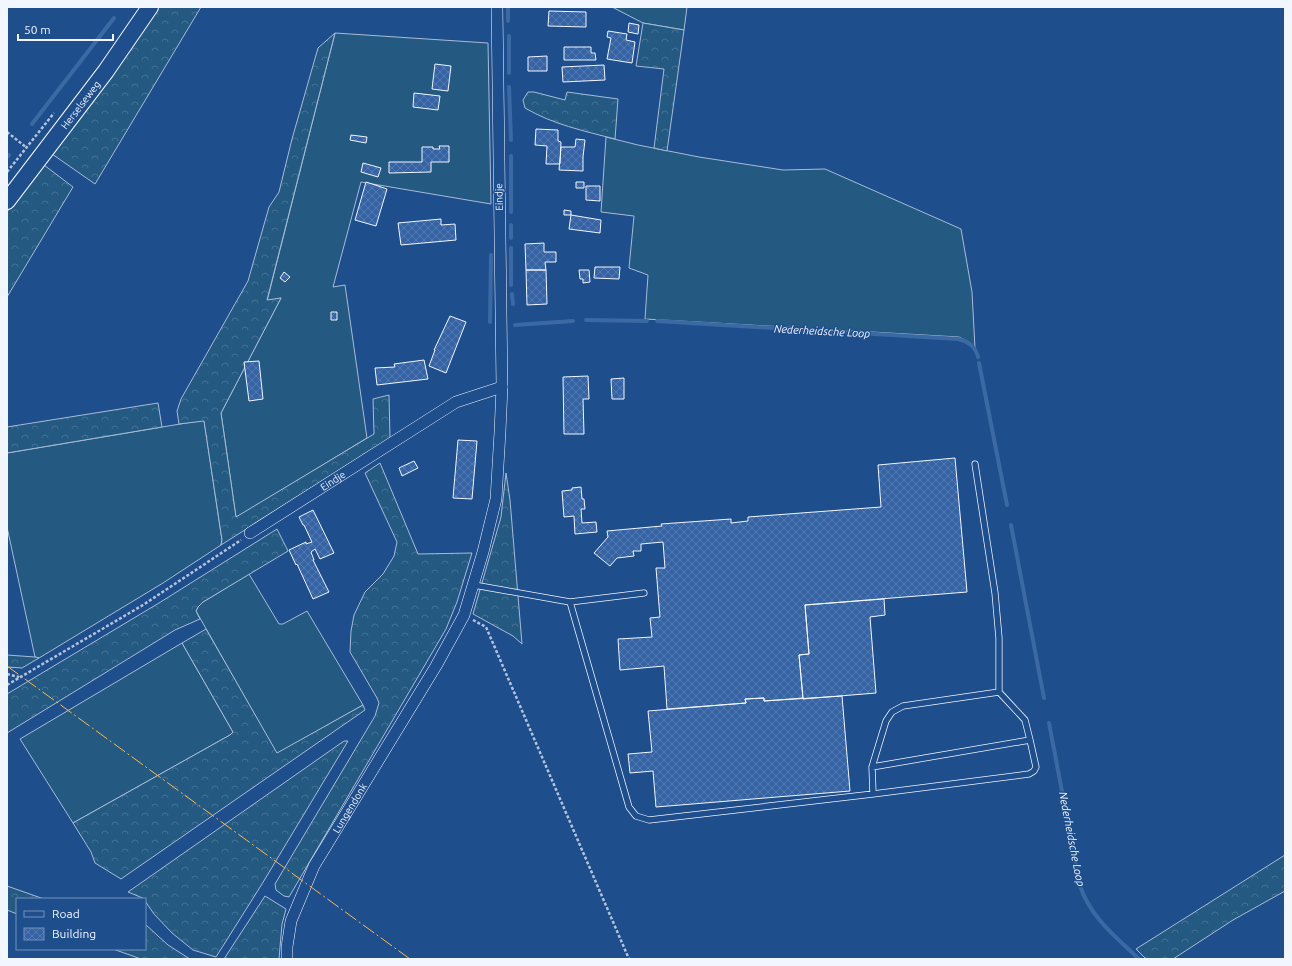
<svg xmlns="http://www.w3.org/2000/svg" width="1292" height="966" font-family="Ubuntu,sans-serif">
  <defs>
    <pattern id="forest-crowns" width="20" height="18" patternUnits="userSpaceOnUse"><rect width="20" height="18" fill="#245a82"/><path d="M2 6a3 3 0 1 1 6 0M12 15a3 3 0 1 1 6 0" fill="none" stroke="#447295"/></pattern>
    <pattern id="building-cross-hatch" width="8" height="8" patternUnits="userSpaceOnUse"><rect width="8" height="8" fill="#3563a3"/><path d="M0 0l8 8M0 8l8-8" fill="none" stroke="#537ab1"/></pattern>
  </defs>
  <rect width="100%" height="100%" fill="#1f4e8c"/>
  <!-- grass -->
  <path fill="#245a82" stroke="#a8bbd7" d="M612 7H687L684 30 643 23Z
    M335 33 488 43 491 204 361 182 333 287 345 285 367 438 236 518 221 413 281 298 267 301Z
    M606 137 638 145 699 157 783 170 825 169 961 229 972 292 975 348 969 342 959 337 645 319 648 275 629 268 634 216 601 212Z
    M204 420 222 540 221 545 163 583 39 658 35 657 7 527V453Z
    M249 574 279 624H283L307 611 363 705 277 754 196 611 198 607 203 602Z
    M182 643 233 732 230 735 73 823 20 739Z"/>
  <!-- forest -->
  <path fill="url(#forest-crowns)" stroke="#a8bbd7" d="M158 7H201L95 184 52 154Z
    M643 23 684 30 667 151 654 148 664 69 636 66Z
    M335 33 267 300 281 298 221 413 236 517 374 434 373 399 389 395 390 438 221 545 222 540 204 421 179 424 177 411 181 399 248 281 269 207 279 192 292 139 318 48Z
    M528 92H534L565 100 567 92 618 99 615 139C584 131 552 124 525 108L523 100Z
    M44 165 73 187 7 297V212Z
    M158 403 162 427 7 453V427Z
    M380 463 418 554 472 553 457 602 446 629 289 897 284 896 276 890 275 884 375 716 379 703 377 698 350 652 351 631 354 615 365 592 383 574 394 556 397 542 365 473Z
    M506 473 510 500 522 644 513 636 473 614 501 517Z
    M277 529 288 551 203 602 198 607 196 611 200 619 175 630 7 733V694L159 603Z
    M206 629 277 753 363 705 365 710 121 879 95 863 91 852 73 823 230 735 233 732 182 643Z
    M7 655 35 657 39 658 22 668 7 667Z
    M344 741H348L262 884 216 957 193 950 172 933 154 914 145 901V899L128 892Z
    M1285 855V891L1233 920 1173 959H1146L1136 949Z
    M7 886 44 899H17V914L7 910Z
    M265 896 286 909 282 924 279 959H224Z
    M145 924 168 945 190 959H141L113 949H145Z"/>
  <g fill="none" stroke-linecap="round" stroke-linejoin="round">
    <!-- stream -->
    <path stroke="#3b69a3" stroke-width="4" d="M508 7V21
      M509 36V73
      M509 87 511 140
      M32 124 114 18
      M7 157 9 155
      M511 212V156
      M511 238V225
      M511 285V248
      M512 294 513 304
      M586 320 647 321
      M657 321 958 339C969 342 975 346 978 357
      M490 322 491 255
      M515 325 573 321
      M979 363 1007 505
      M1011 525 1044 698
      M1049 723 1080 886C1091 918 1116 937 1139 959"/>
  </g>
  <!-- building -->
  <path fill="url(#building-cross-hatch)" stroke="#f2f6ff" d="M549 11 586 12V27L548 26Z
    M629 23 639 25 638 34 628 32Z
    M608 31 627 34 626 40 635 42 632 63 607 59 611 38 607 37Z
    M564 47H591V53H595L596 60H564Z
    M547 56V71H528V57Z
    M435 64 451 66 448 91 432 89Z
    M604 65 605 80 563 82 562 67Z
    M414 93 440 96 438 110 413 107Z
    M536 129 558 130V141L561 142 560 164H546L547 146 535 145Z
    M351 135 367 137 366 143 350 140Z
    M576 139 585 140 583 157V171L559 170 561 147H575Z
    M439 146H449V162H431V172L389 173V162H422V147H433V149H440Z
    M363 163 381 168 378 177 361 172Z
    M366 182 387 189 376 226 355 220Z
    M576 182H584V188H576Z
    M586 186H600V201L586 200Z
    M564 210 571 211V215H564Z
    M571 215 601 220 600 233 569 229Z
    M441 219V225L455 224 456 240 401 245 398 223Z
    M544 243V252H556V262H545L546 270H526L525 244Z
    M595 267H620L619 279 594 278Z
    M526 270H546L547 304 527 305Z
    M579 270H589L590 282 583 283V279H580Z
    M284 272 290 277 285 282 280 278Z
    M331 312H337V320H331Z
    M450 316 466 322 446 373 429 366 435 350H434Z
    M424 360 428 379 377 385 375 368 395 367 394 364Z
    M259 361 263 399 249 401 244 362Z
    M588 376 589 399H583L584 434H564L563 377Z
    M624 378V399H612L611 379Z
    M458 440 477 441 472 499 453 498Z
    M955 458 967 592 805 605 809 654 799 655 803 698 764 701V698L745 699 746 703 667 709 664 666 620 670 618 639 652 637 650 618 660 617 656 568H665L663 542 641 544V551H633L634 556 617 558 610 566 594 553 608 537 607 531 662 526 661 524 731 519V523L748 521V517L881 507 878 465Z
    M414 461 418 468 402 476 399 468Z
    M581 487 582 499H584L585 509H581L582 523 596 522 597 532 575 534 574 516 564 517 562 491 572 490V488Z
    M313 510 334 553 320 559 315 549 311 552 314 560H313L329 592 313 599 297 564 296 565 289 550 306 542V544L312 542 304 525H303L299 517Z
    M884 599 885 615 870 617 876 693 803 699 799 655 809 654 805 605Z
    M842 696 850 791 656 807 653 771 630 773 628 754 652 752 648 711 746 703 745 699 764 698V701Z"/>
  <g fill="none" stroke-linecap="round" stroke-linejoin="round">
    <defs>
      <path id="lane" d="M474 585 570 602 644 593
        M570 602 629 807 636 816 649 820 873 794 1029 774 1034 771 1036 767 1030 740 872 767
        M999 692 1025 720 1030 740
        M873 794 872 767 886 721 892 712 903 706 999 692V638L995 593 975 464"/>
      <g id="street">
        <path id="s1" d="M250 533 456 402 502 387"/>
        <path id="s2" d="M287 959V947L291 921 314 866 436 666 464 615 483 552 496 499 500 432 502 387 497 7"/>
      </g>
      <g id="secondary">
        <path id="s3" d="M7 201 106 71 150 7"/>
      </g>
    </defs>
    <!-- lane casing -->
    <use href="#lane" stroke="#f2f6ff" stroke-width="7"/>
    <!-- street casing -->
    <use href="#street" stroke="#f2f6ff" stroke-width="12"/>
    <!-- secondary casing -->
    <use href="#secondary" stroke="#f2f6ff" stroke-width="18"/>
    <!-- path -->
    <path stroke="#b3c4dc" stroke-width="2.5" stroke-dasharray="3 2" stroke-linecap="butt" d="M7 132 27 148
      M7 172 54 113
      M473 620 486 627 629 959
      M7 674 19 677
      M7 685 143 605 241 540"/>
    <!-- lane -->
    <use href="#lane" stroke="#1f4e8c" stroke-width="5.5"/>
    <!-- street -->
    <use href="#street" stroke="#1f4e8c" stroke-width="11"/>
    <!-- secondary -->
    <use href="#secondary" stroke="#1f4e8c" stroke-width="16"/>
    <!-- power -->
    <path stroke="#ffb74d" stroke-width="1" stroke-dasharray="14 3 2 3" stroke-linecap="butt" d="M7 666 410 959"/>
  </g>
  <g text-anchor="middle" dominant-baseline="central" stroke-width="3" stroke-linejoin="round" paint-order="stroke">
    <!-- street labels -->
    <g font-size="10" fill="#f2f6ff" stroke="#1f4e8c">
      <text stroke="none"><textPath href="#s3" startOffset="121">Herselseweg</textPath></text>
      <text transform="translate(499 197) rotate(-91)">Eindje</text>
      <text stroke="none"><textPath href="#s1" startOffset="98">Eindje</textPath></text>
      <text stroke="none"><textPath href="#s2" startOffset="166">Lungendonk</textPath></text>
    </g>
    <!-- water labels -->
    <g font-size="11" font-style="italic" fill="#f2f6ff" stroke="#1f4e8c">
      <text transform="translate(822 331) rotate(3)">Nederheidsche Loop</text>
      <text transform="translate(1072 839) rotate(79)">Nederheidsche Loop</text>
    </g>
  </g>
  <!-- border -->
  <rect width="1292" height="966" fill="none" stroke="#f2f6ff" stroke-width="16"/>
  <!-- legend -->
  <rect x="16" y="898" width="130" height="52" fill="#1f4e8c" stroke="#7391ba"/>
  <rect x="24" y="911" width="20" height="6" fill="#1f4e8c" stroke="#7391ba"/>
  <text x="52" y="918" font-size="12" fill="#f2f6ff">Road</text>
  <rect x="24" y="928" width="20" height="12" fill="url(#building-cross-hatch)" stroke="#7391ba"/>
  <text x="52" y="938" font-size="12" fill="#f2f6ff">Building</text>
  <!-- scale -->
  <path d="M18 34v6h95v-6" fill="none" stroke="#f2f6ff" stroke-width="2"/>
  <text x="24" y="34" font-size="12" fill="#f2f6ff" stroke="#1f4e8c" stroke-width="3" paint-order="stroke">50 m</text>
</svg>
